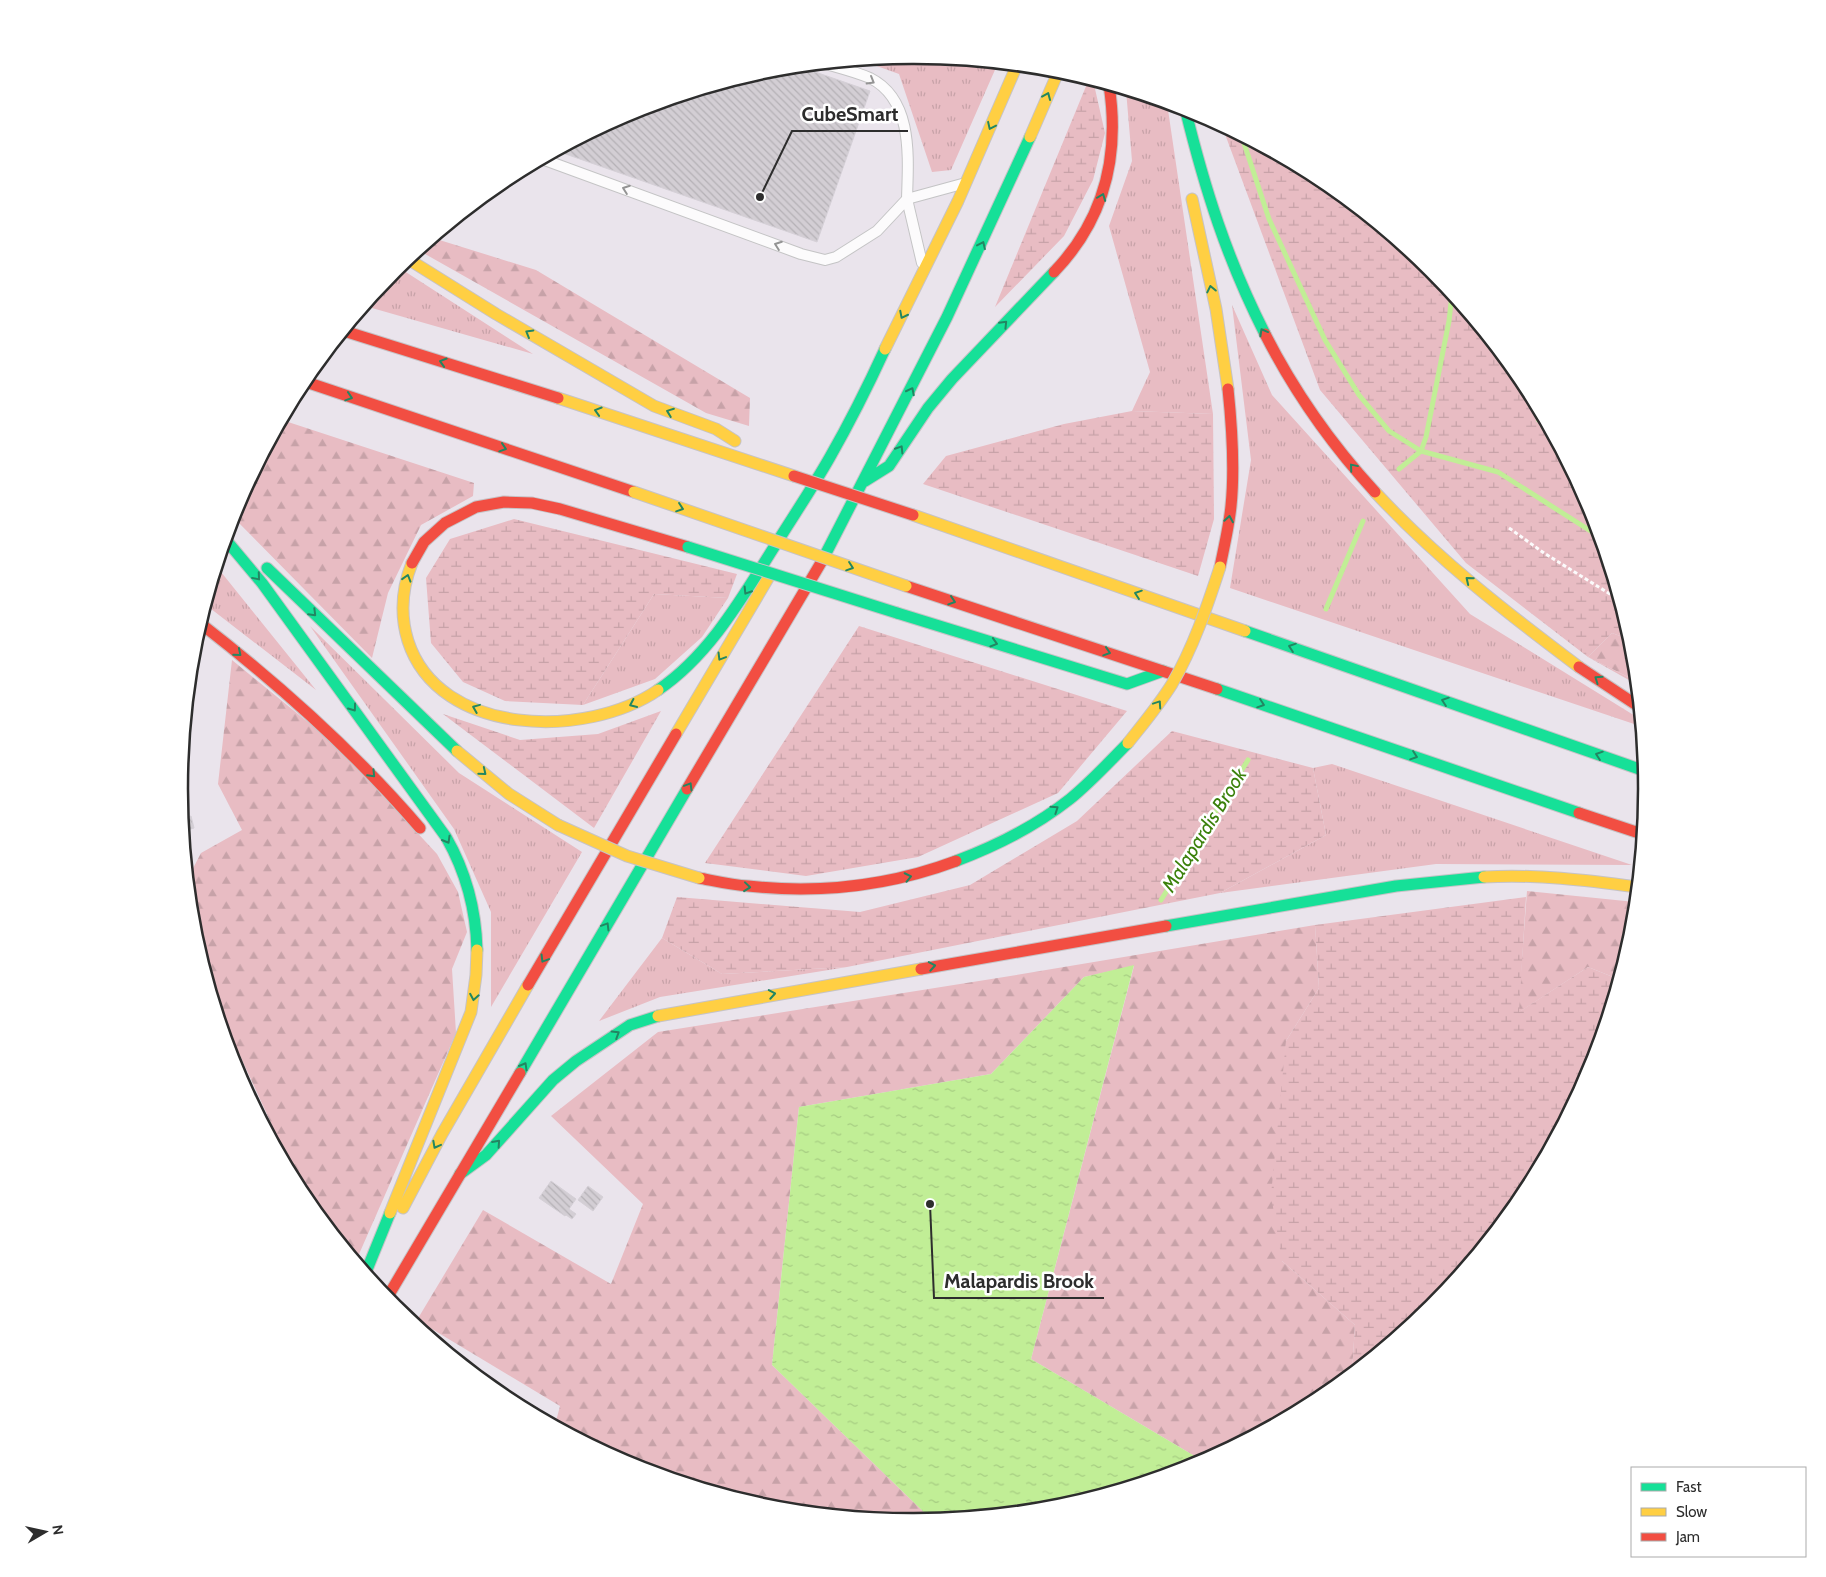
<svg xmlns="http://www.w3.org/2000/svg" width="1826" height="1577" font-family="Cabin,sans-serif">
  <defs>
    <pattern id="grass-tufts" width="24" height="20" patternUnits="userSpaceOnUse" patternTransform="scale(1.25)"><rect width="24" height="20" fill="#e8bcc3"/><path d="M3 7l-1-3M5 7V3M7 7l1-3M15 17l-1-3M17 17v-4M19 17l1-3" fill="none" stroke="#c7a2a8"/></pattern>
    <pattern id="forest-firs" width="22" height="20" patternUnits="userSpaceOnUse" patternTransform="scale(1.25)"><rect width="22" height="20" fill="#e8bcc3"/><path d="M5 1l3.5 6h-7zM16 11l3.5 6h-7z" fill="#c7a2a8"/></pattern>
    <pattern id="wetland-marsh" width="20" height="14" patternUnits="userSpaceOnUse" patternTransform="scale(1.25)"><rect width="20" height="14" fill="#e8bcc3"/><path d="M1 5h8M5 5V1M11 12h8M15 12V8" fill="none" stroke="#c7a2a8"/></pattern>
    <pattern id="water-ripples" width="26" height="14" patternUnits="userSpaceOnUse" patternTransform="scale(1.25)"><rect width="26" height="14" fill="#c1ee96"/><path d="M2 4q2-2 4 0t4 0M15 11q2-2 4 0t4 0" fill="none" stroke="#a6cc82"/></pattern>
    <pattern id="building-back-hatch" width="6" height="6" patternUnits="userSpaceOnUse" patternTransform="scale(1.25)"><rect width="6" height="6" fill="#d3ced4"/><path d="M-1 5l2 2M0 0l6 6M5-1l2 2" fill="none" stroke="#b5b1b6"/></pattern>
  </defs>
  <rect width="100%" height="100%" fill="#eae4ec"/>
  <!-- grass -->
  <path fill="url(#grass-tufts)" d="M913 55 998 63 951 170 932 172 899 74 860 60Z
    M1126 90 1167 103 1213 414 1132 411 1150 372 1109 226 1132 161Z
    M398 267 533 354 365 306Z
    M1232 305 1272 395 1470 614 1640 719V726L1230 588 1251 460Z
    M217 567 316 690 206 605Z
    M654 594 728 598 702 637 655 679 583 705Z
    M310 626 459 773 582 852 491 1007V912L454 829Z
    M1332 764 1632 865 1436 864 1220 893 1326 835 1313 768Z
    M662 938 722 974 847 967 660 997 599 1021Z"/>
  <!-- forest -->
  <path fill="url(#forest-firs)" d="M433 238 536 270 750 398 749 426 706 413 418 250Z
    M282 420 474 483 473 496 421 525 388 593 372 658 233 517 235 508Z
    M1612 633 1631 640 1636 681 1588 657Z
    M232 660 337 746 437 854 458 892 467 932 452 969 456 1033 356 1261 307 1201 213 997 194 931 188 878 201 853 242 830 218 784Z
    M1527 891 1635 902 1632 932 1618 979 1588 967 1518 1013Z
    M1315 925 1319 988 1286 1041 1282 1261 1355 1325 1352 1372 1320 1399 1203 1461 1031 1359 1134 966 1084 977 991 1074 799 1107 772 1365 932 1520 913 1522 770 1508 632 1466 555 1425 560 1406 417 1320 483 1210 611 1284 643 1204 551 1116 658 1032 1004 977Z"/>
  <!-- wetland -->
  <path fill="url(#wetland-marsh)" d="M1089 79 1093 80 1105 133 1093 180 1064 236 995 307Z
    M1222 126 1321 179 1432 270 1523 381 1536 406V421L1552 435 1591 508 1631 640 1612 633 1588 657 1636 681V684L1588 657 1466 563 1320 390Z
    M1132 411 1213 414 1214 519 1198 576 923 484 946 456 1064 424Z
    M514 519 737 574 728 598 654 594 583 705 505 701 463 682 431 643 426 578 450 539Z
    M859 626 1127 711 1058 793 918 857 806 876 705 863Z
    M661 711 594 828 443 714 520 740 598 734Z
    M1172 731 1313 768 1326 835 1220 893 847 967 722 974 662 938 677 897 860 912 970 885 1077 821Z
    M1526 897 1519 1012 1588 967 1618 979 1591 1069 1523 1196 1431 1307 1352 1372 1355 1325 1282 1261 1271 1195 1286 1041 1319 988 1315 925Z"/>
  <!-- water -->
  <path fill="url(#water-ripples)" d="M1536 406 1552 435 1536 421Z
    M1134 965 1031 1359 1203 1461 1193 1466 1056 1508 932 1520 772 1365 799 1107 991 1074 1084 977Z"/>
  <g fill="none" stroke-linecap="round" stroke-linejoin="round">
    <!-- stream -->
    <path stroke="#c1ee96" stroke-width="5" d="M1242 137 1269 219 1325 340 1359 395 1389 431 1421 451 1498 472 1600 537
      M1399 469 1421 451 1426 437 1449 321 1452 294
      M1326 609 1363 521
      M1161 900 1248 760"/>
  </g>
  <!-- building -->
  <path fill="url(#building-back-hatch)" stroke="#d5d0d7" d="M798 66 870 91 817 242 557 151 633 111 770 69Z
    M191 816 194 828 188 830 190 838 185 840 182 819Z
    M551 1181 576 1199 569 1209 576 1214 572 1219 566 1215 565 1216 539 1198Z
    M588 1186 603 1197 593 1211 578 1200Z"/>
  <g fill="none" stroke-linecap="round" stroke-linejoin="round">
    <defs>
      <path id="lane" d="M542 159 801 254 825 260 836 257 877 231 907 199C908 159 914 100 870 78 856 72 840 68 826 64
        M922 263 907 199 962 184"/>
      <path id="fast" d="M1185 108C1205 190 1227 259 1265 334
        M865 481 889 466 928 408 952 379 1054 272
        M226 540 262 583 446 837C466 872 476 909 477 950
        M822 561 947 317 1030 137
        M267 568 457 751
        M897 613 1127 684 1163 671
        M1245 631 1645 771
        M1217 689 1579 813
        M658 690C710 655 743 596 776 544 794 515 813 487 830 457 850 422 868 386 885 349
        M956 861C996 846 1037 825 1070 799 1091 782 1109 762 1128 743
        M1166 926 1396 886 1484 877
        M520 1073 687 789
        M460 1174 486 1155 553 1080 576 1061 630 1025 658 1016
        M366 1272 390 1213"/>
      <path id="slow" d="M1030 137 1059 70
        M1192 199 1216 309 1228 389
        M408 259 496 314 654 406 716 429 735 441
        M885 349 958 201 1017 65
        M558 398 794 476
        M1375 492C1436 558 1507 613 1579 667
        M913 515 1245 631
        M412 563C402 588 400 615 408 641 439 737 587 739 658 690
        M676 734 770 575
        M457 751 509 794 558 825
        M1484 877C1536 874 1586 880 1637 887
        M658 1016 921 969
        M403 1208 442 1134 528 985
        M390 1213 471 1012 476 975 477 950"/>
      <path id="jam" d="M1054 272C1105 219 1120 156 1109 85
        M344 331 558 398
        M1265 334C1294 391 1332 445 1375 492
        M303 381 634 492
        M412 563 424 542 445 523 476 507 504 502 532 503 560 509 688 547
        M1220 567C1224 547 1229 526 1231 506 1235 467 1232 427 1228 389
        M906 586 1217 689
        M200 623C280 685 354 751 420 828
        M1579 667 1638 706
        M687 789 822 561
        M1579 813 1642 834
        M699 878C715 881 732 885 748 886 820 894 889 886 956 861
        M921 969 1166 926
        M528 985 676 734
        M387 1298 520 1073"/>
    </defs>
    <!-- lane casing -->
    <use href="#lane" stroke="#c4c4c5" stroke-width="12"/>
    <!-- fast casing -->
    <use href="#fast" stroke="#c6c3c6" stroke-width="13"/>
    <!-- slow casing -->
    <use href="#slow" stroke="#c6c3c6" stroke-width="13"/>
    <!-- jam casing -->
    <use href="#jam" stroke="#c6c3c6" stroke-width="13"/>
    <!-- path -->
    <path stroke="#fcfbfc" stroke-width="3" stroke-dasharray="4 2.5" stroke-linecap="butt" d="M1509 528 1544 553 1618 599"/>
    <!-- lane -->
    <use href="#lane" stroke="#fcfbfc" stroke-width="10"/>
    <!-- fast -->
    <use href="#fast" stroke="#16e098" stroke-width="11"/>
    <!-- slow -->
    <use href="#slow" stroke="#ffcf43" stroke-width="11"/>
    <!-- jam -->
    <use href="#jam" stroke="#f24e42" stroke-width="11"/>
    <defs>
      <path id="fast-bridge" d="M688 547 897 613"/>
      <path id="slow-bridge" d="M634 492 906 586
        M1128 743C1143 724 1159 705 1172 684 1193 648 1207 607 1220 567
        M558 825 627 856 699 878"/>
      <path id="jam-bridge" d="M794 476 913 515"/>
    </defs>
    <!-- fast-bridge casing -->
    <use href="#fast-bridge" stroke="#c6c3c6" stroke-width="13" stroke-linecap="butt"/>
    <!-- slow-bridge casing -->
    <use href="#slow-bridge" stroke="#c6c3c6" stroke-width="13" stroke-linecap="butt"/>
    <!-- jam-bridge casing -->
    <use href="#jam-bridge" stroke="#c6c3c6" stroke-width="13" stroke-linecap="butt"/>
    <!-- fast-bridge -->
    <use href="#fast-bridge" stroke="#16e098" stroke-width="11"/>
    <!-- slow-bridge -->
    <use href="#slow-bridge" stroke="#ffcf43" stroke-width="11"/>
    <!-- jam-bridge -->
    <use href="#jam-bridge" stroke="#f24e42" stroke-width="11"/>
  </g>
  <!-- one-way arrows -->
  <defs><path id="oneway-chevron" d="M-2-3.5L2.5 0L-2 3.5" fill="none" stroke-width="1.6" stroke-linecap="round" stroke-linejoin="round" transform="scale(1.25)"/></defs>
  <g stroke="#949494">
    <use href="#oneway-chevron" transform="translate(871 81) rotate(30)"/>
    <use href="#oneway-chevron" transform="translate(626 189) rotate(-160)"/>
    <use href="#oneway-chevron" transform="translate(778 245) rotate(-160)"/>
  </g>
  <g stroke="#228662">
    <use href="#oneway-chevron" transform="translate(1047 96) rotate(-67)"/>
    <use href="#oneway-chevron" transform="translate(991 126) rotate(115)"/>
    <use href="#oneway-chevron" transform="translate(1102 197) rotate(-69)"/>
    <use href="#oneway-chevron" transform="translate(982 245) rotate(-65)"/>
    <use href="#oneway-chevron" transform="translate(1211 289) rotate(-102)"/>
    <use href="#oneway-chevron" transform="translate(903 315) rotate(117)"/>
    <use href="#oneway-chevron" transform="translate(1004 324) rotate(-46)"/>
    <use href="#oneway-chevron" transform="translate(1263 332) rotate(-119)"/>
    <use href="#oneway-chevron" transform="translate(529 333) rotate(-150)"/>
    <use href="#oneway-chevron" transform="translate(443 362) rotate(-163)"/>
    <use href="#oneway-chevron" transform="translate(911 391) rotate(-63)"/>
    <use href="#oneway-chevron" transform="translate(349 397) rotate(18)"/>
    <use href="#oneway-chevron" transform="translate(598 411) rotate(-163)"/>
    <use href="#oneway-chevron" transform="translate(670 412) rotate(-159)"/>
    <use href="#oneway-chevron" transform="translate(503 448) rotate(18)"/>
    <use href="#oneway-chevron" transform="translate(900 449) rotate(-58)"/>
    <use href="#oneway-chevron" transform="translate(1353 467) rotate(-130)"/>
    <use href="#oneway-chevron" transform="translate(680 508) rotate(19)"/>
    <use href="#oneway-chevron" transform="translate(1229 519) rotate(-81)"/>
    <use href="#oneway-chevron" transform="translate(850 567) rotate(19)"/>
    <use href="#oneway-chevron" transform="translate(257 577) rotate(50)"/>
    <use href="#oneway-chevron" transform="translate(407 578) rotate(-73)"/>
    <use href="#oneway-chevron" transform="translate(1469 580) rotate(-141)"/>
    <use href="#oneway-chevron" transform="translate(747 591) rotate(122)"/>
    <use href="#oneway-chevron" transform="translate(1138 594) rotate(-161)"/>
    <use href="#oneway-chevron" transform="translate(952 601) rotate(18)"/>
    <use href="#oneway-chevron" transform="translate(313 613) rotate(45)"/>
    <use href="#oneway-chevron" transform="translate(994 643) rotate(17)"/>
    <use href="#oneway-chevron" transform="translate(1292 647) rotate(-161)"/>
    <use href="#oneway-chevron" transform="translate(1107 652) rotate(18)"/>
    <use href="#oneway-chevron" transform="translate(238 653) rotate(40)"/>
    <use href="#oneway-chevron" transform="translate(721 657) rotate(121)"/>
    <use href="#oneway-chevron" transform="translate(1598 679) rotate(-145)"/>
    <use href="#oneway-chevron" transform="translate(1445 701) rotate(-161)"/>
    <use href="#oneway-chevron" transform="translate(633 704) rotate(155)"/>
    <use href="#oneway-chevron" transform="translate(1158 704) rotate(-56)"/>
    <use href="#oneway-chevron" transform="translate(1261 704) rotate(19)"/>
    <use href="#oneway-chevron" transform="translate(353 708) rotate(54)"/>
    <use href="#oneway-chevron" transform="translate(476 708) rotate(-158)"/>
    <use href="#oneway-chevron" transform="translate(1599 755) rotate(-161)"/>
    <use href="#oneway-chevron" transform="translate(1414 756) rotate(19)"/>
    <use href="#oneway-chevron" transform="translate(483 772) rotate(39)"/>
    <use href="#oneway-chevron" transform="translate(372 774) rotate(46)"/>
    <use href="#oneway-chevron" transform="translate(689 786) rotate(-59)"/>
    <use href="#oneway-chevron" transform="translate(1055 809) rotate(-34)"/>
    <use href="#oneway-chevron" transform="translate(447 840) rotate(60)"/>
    <use href="#oneway-chevron" transform="translate(908 877) rotate(-12)"/>
    <use href="#oneway-chevron" transform="translate(747 887) rotate(6)"/>
    <use href="#oneway-chevron" transform="translate(606 926) rotate(-59)"/>
    <use href="#oneway-chevron" transform="translate(544 959) rotate(121)"/>
    <use href="#oneway-chevron" transform="translate(932 966) rotate(-10)"/>
    <use href="#oneway-chevron" transform="translate(772 994) rotate(-10)"/>
    <use href="#oneway-chevron" transform="translate(474 997) rotate(100)"/>
    <use href="#oneway-chevron" transform="translate(616 1034) rotate(-32)"/>
    <use href="#oneway-chevron" transform="translate(524 1066) rotate(-60)"/>
    <use href="#oneway-chevron" transform="translate(497 1143) rotate(-48)"/>
    <use href="#oneway-chevron" transform="translate(436 1145) rotate(118)"/>
  </g>
  <g text-anchor="middle" dominant-baseline="central" stroke-width="5" stroke-linejoin="round" paint-order="stroke">
    <!-- water labels -->
    <g font-size="20" font-style="italic" fill="#3b810b" stroke="#fff">
      <text transform="translate(1204 830) rotate(-58)">Malapardis Brook</text>
    </g>
  </g>
  <!-- crop -->
  <path d="M0 0H1826V1577H0ZM912 64H914A724 724 0 0 1 1638 788V789A724 724 0 0 1 914 1513H912A724 724 0 0 1 188 789V788A724 724 0 0 1 912 64Z" fill="#fff" fill-rule="evenodd"/>
  <path fill="none" stroke="#2d2d2d" stroke-width="2.5" d="M912 64H914A724 724 0 0 1 1638 788V789A724 724 0 0 1 914 1513H912A724 724 0 0 1 188 789V788A724 724 0 0 1 912 64Z"/>
  <!-- callouts -->
  <path fill="none" stroke="#2d2d2d" stroke-width="2" d="M760 197L792 131H908M930 1204L934 1298H1104"/>
  <g fill="#2d2d2d" stroke="#fff" stroke-width="2">
    <circle cx="760" cy="197" r="5"/>
    <circle cx="930" cy="1204" r="5"/>
  </g>
  <g font-size="20" text-anchor="middle" font-weight="bold" fill="#2d2d2d" stroke="#fff" stroke-width="5" stroke-linejoin="round" paint-order="stroke">
    <text x="850" y="121">CubeSmart</text>
    <text x="1019" y="1288">Malapardis Brook</text>
  </g>
  <!-- legend -->
  <rect x="1631" y="1467" width="175" height="90" fill="#ffffff" stroke="#ababab"/>
  <rect x="1641" y="1483" width="25" height="8" fill="#16e098" stroke="#ababab"/>
  <text x="1676" y="1492" font-size="15" fill="#2d2d2d">Fast</text>
  <rect x="1641" y="1508" width="25" height="8" fill="#ffcf43" stroke="#ababab"/>
  <text x="1676" y="1517" font-size="15" fill="#2d2d2d">Slow</text>
  <rect x="1641" y="1533" width="25" height="8" fill="#f24e42" stroke="#ababab"/>
  <text x="1676" y="1542" font-size="15" fill="#2d2d2d">Jam</text>
  <!-- north arrow -->
  <g transform="translate(45 1532) rotate(81)" stroke="#ffffff" stroke-width="4" paint-order="stroke">
  <path d="M0-4L9 19L0 12L-9 19Z" fill="#2d2d2d"/>
  <text y="-8" font-size="14" font-weight="bold" text-anchor="middle" fill="#2d2d2d">N</text>
  </g>
</svg>
